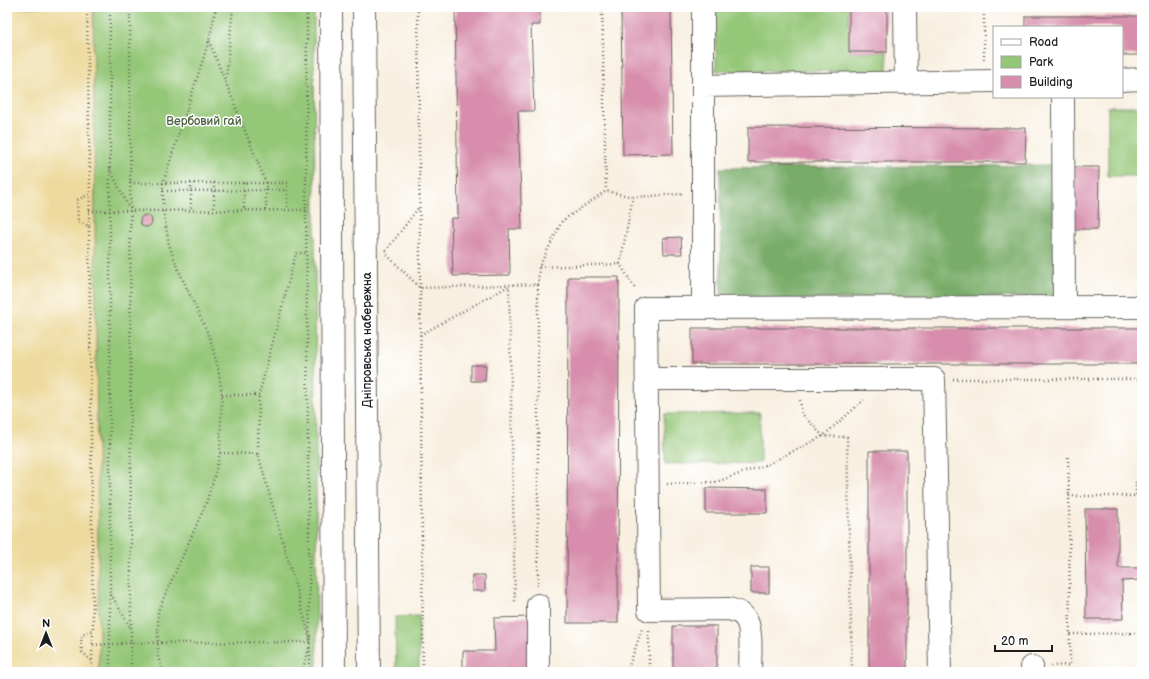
<svg xmlns="http://www.w3.org/2000/svg" width="1149" height="679" font-family="'Balsamiq Sans',sans-serif">
  <rect width="100%" height="100%" fill="#fff"/>
  <filter id="ink" filterUnits="userSpaceOnUse"><feTurbulence type="fractalNoise" baseFrequency=".025" numOctaves="2"/><feDisplacementMap in="SourceGraphic" scale="8" xChannelSelector="R" yChannelSelector="G"/><feConvolveMatrix kernelMatrix="1 2 1 2 8 2 1 2 1" color-interpolation-filters="sRGB"/></filter>
  <filter id="wash" filterUnits="userSpaceOnUse"><feTurbulence type="fractalNoise" baseFrequency=".012" numOctaves="4" result="noise"/><feDisplacementMap in="SourceGraphic" scale="16" xChannelSelector="R" yChannelSelector="G"/><feGaussianBlur stdDeviation="0.9" result="paint"/><feColorMatrix in="noise" values="0 0 0 0 0 0 0 0 0 0 0 0 0 0 0 0 0 1.4 0 .05"/><feComposite in="paint" operator="in"/></filter>
  <g filter="url(#wash)">
    <rect width="100%" height="100%" fill="#f8efe0"/>
    <!-- green -->
    <path fill="#95c778" stroke="#58724a" d="M93 7H314L317 672H99Z
      M716 7H849V52H887V71H716Z
      M1108 107H1142V176H1108Z
      M760 413V463L665 464 664 414Z
      M419 616V672H396L395 617Z"/>
    <!-- forest -->
    <path fill="#78ac68" stroke="#4a6442" d="M1054 165 1055 297 721 300 720 168Z"/>
    <!-- sand -->
    <path fill="#eeda9e" stroke="#857b5d" d="M7 7H93L99 672H7Z"/>
    <g id="blocks">
      <!-- building -->
      <path fill="#d78dab" d="M455 7H540V25H531L534 111H518L522 229H509L510 275 453 276 451 218H458Z
        M621 7H671L673 154 623 155Z
        M849 7H887V52H849Z
        M1025 16H1142V55H1122V27H1025Z
        M748 127 1026 128 1025 162H748Z
        M1074 167H1099L1098 229H1074Z
        M140 221a6 6 0 1 1 12 0a6 6 0 1 1-12 0Z
        M681 237 682 254H664L663 238Z
        M568 277H619L618 623H567Z
        M692 328H1142V364H692Z
        M471 365H486L485 381H471Z
        M869 451H907V672H869Z
        M706 488 767 489V513H706Z
        M1085 509H1118V568H1142V580L1122 581 1123 619H1086Z
        M751 567H769V593H751Z
        M472 575H485V591H472Z
        M532 617V672H463V651H495L494 618Z
        M673 626H717V672H673Z"/>
    </g>
  </g>
  <g filter="url(#ink)">
    <use href="#blocks" fill-opacity="0" stroke="#696661" stroke-width="1"/>
    <g fill="none" stroke-linecap="round" stroke-linejoin="round">
      <defs>
        <path id="minor" d="M703 7V308
          M905 7 906 83
          M1122 80 1142 79
          M703 86 994 81
          M1063 97 1064 307
          M647 379H934L940 672
          M538 605V672
          M1032 667V672
          M750 672C750 659 753 627 745 618 741 612 736 611 729 609L649 610 646 308 1142 307"/>
        <path id="major" d="M331 7 334 672
          M364 7 369 672"/>
      </defs>
      <!-- minor casing -->
      <use href="#minor" stroke="#696661" stroke-width="24"/>
      <!-- major casing -->
      <use href="#major" stroke="#696661" stroke-width="24"/>
      <!-- path -->
      <path stroke="#696661" stroke-width="2.5" stroke-dasharray="1 3" stroke-linecap="butt" d="M87 7 90 194 77 200 78 222 89 226 93 629 81 636 82 652 92 661V672
        M110 7V672
        M130 7 131 672
        M307 7 306 210 310 672
        M418 7 423 672
        M602 7 606 191
        M984 7V61
        M209 41 266 183V210
        M226 78 233 7
        M110 169 129 208
        M130 183H287V210
        M191 183V210
        M214 183V210
        M244 183V210
        M163 191 287 190
        M89 211 306 210
        M89 226 90 194
        M386 251 419 207
        M387 255 420 288 538 284 539 267 562 221 606 191 633 197
        M620 264 633 197 683 194
        M539 267 620 264 636 290
        M420 335 509 286 515 605
        M953 379H1142
        M222 395H259L296 253H307
        M800 400 802 414 823 436 847 437 852 672
        M220 453 258 454 310 638
        M258 454 259 395
        M1068 457 1069 496
        M667 484 716 482 768 464 823 436 864 400
        M538 586V284
        M111 594 131 629
        M1070 634 1142 633
        M93 645 131 643 311 642
        M92 660 93 629
        M1051 666 1070 665 1069 496H1136V482H1142
        M164 672 158 658V611L205 506 214 478 220 453 222 395 218 368 210 338 177 267 169 244 163 210V183L209 41 216 7
        M302 672 310 645
        M627 672 642 629
        M649 672V630"/>
      <!-- minor -->
      <use href="#minor" stroke="#fff" stroke-width="22"/>
      <!-- major -->
      <use href="#major" stroke="#fff" stroke-width="22"/>
    </g>
  </g>
  <g text-anchor="middle" dominant-baseline="central" stroke-width="3" stroke-linejoin="round" paint-order="stroke">
    <!-- park labels -->
    <g font-size="12" fill="#4c6041" stroke="#fff">
      <text x="204" y="121">Вербовий гай</text>
    </g>
    <!-- street labels -->
    <g font-size="12" fill="#1c1c1c" stroke="#fff">
      <text transform="translate(367 340) rotate(-90)">Дніпровська набережна</text>
    </g>
  </g>
  <!-- margin -->
  <rect width="1149" height="679" fill="none" stroke="#fff" stroke-width="24"/>
  <!-- legend -->
  <rect x="993" y="26" width="130" height="72" fill="#ffffff" stroke="#a4a4a4"/>
  <rect x="1001" y="39" width="20" height="6" fill="#ffffff" stroke="#a4a4a4"/>
  <text x="1029" y="46" font-size="12" fill="#1c1c1c">Road</text>
  <rect x="1001" y="56" width="20" height="12" fill="#95c778" stroke="#a4a4a4"/>
  <text x="1029" y="66" font-size="12" fill="#1c1c1c">Park</text>
  <rect x="1001" y="76" width="20" height="12" fill="#d78dab" stroke="#a4a4a4"/>
  <text x="1029" y="86" font-size="12" fill="#1c1c1c">Building</text>
  <!-- north arrow -->
  <g transform="translate(46 633)" stroke="#ffffff" stroke-width="3" paint-order="stroke">
  <path d="M0-3L7 15L0 10L-7 15Z" fill="#1c1c1c"/>
  <text y="-6" font-size="11" font-weight="bold" text-anchor="middle" fill="#1c1c1c">N</text>
  </g>
  <!-- scale -->
  <path d="M995 645v6h57v-6" fill="none" stroke="#1c1c1c" stroke-width="2"/>
  <text x="1001" y="645" font-size="12" fill="#1c1c1c" stroke="#ffffff" stroke-width="3" paint-order="stroke">20 m</text>
</svg>
